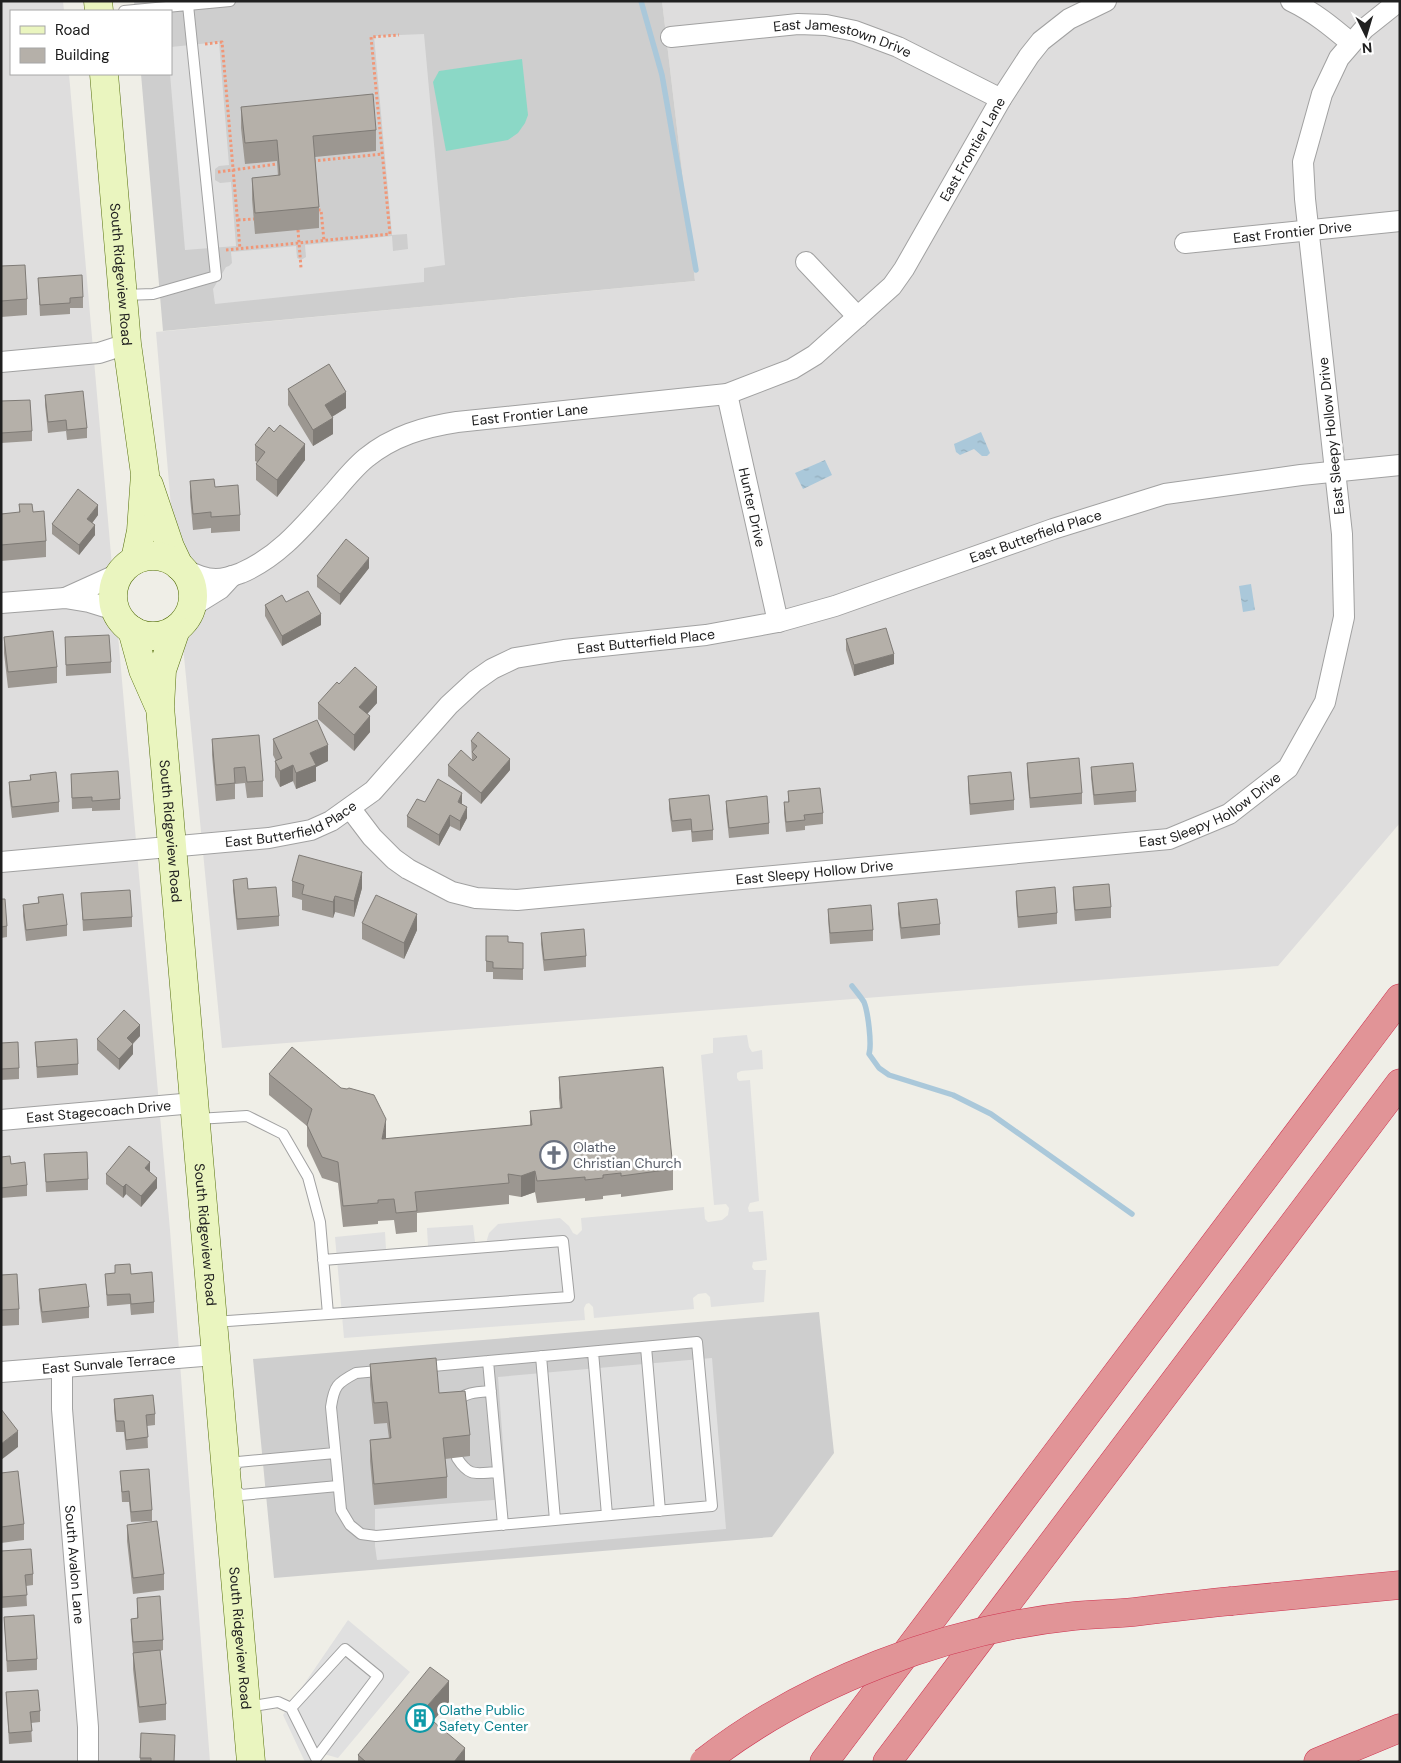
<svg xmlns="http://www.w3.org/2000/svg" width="1401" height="1763" font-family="'DM Sans',sans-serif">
  <defs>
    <pattern id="water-ripples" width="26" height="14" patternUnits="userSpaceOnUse" patternTransform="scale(1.25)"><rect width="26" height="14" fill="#aac8da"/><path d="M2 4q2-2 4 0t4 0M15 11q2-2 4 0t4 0" fill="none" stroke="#92acbb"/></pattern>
  </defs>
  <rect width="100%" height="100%" fill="#efeee7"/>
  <!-- residential -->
  <path fill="#dedddd" d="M1 1H63L64 11H11V74H69L170 1230 210 1762H1Z
    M662 1H1400V823L1278 966 222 1048 183 646 156 332 695 281Z"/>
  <!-- religious -->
  <path fill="#cecece" d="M134 1H662L695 281 163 331 141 74H171V11H135Z
    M819 1312 834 1453 772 1537 274 1578 253 1359Z"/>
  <!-- pitch -->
  <path fill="#8bd8c6" d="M522 59 528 115 525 123 518 133 508 140 446 151 433 82 439 71Z"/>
  <!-- parking -->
  <path fill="#e0e0e0" d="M424 34 445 265 424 268V282L215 304 213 289 226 267 229 266 232 263 231 252 296 246 297 258 301 260 306 257 305 245 392 236 393 251 408 249 407 234 392 235 374 36Z
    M219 42 229 165 219 166 215 169V180L220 183 231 182 236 246 185 250 170 74 171 47Z
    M747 1035 749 1047 752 1052 762 1050 763 1069 741 1071 737 1073V1078L739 1081 750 1080 759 1201 750 1203 748 1208 749 1212 763 1211 767 1260 753 1262 752 1267 754 1270H766L764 1302 711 1307 710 1297 706 1293 698 1294 693 1298 694 1309 594 1318 593 1307 589 1303 586 1304 584 1308 585 1320 344 1338 335 1237 385 1232 386 1249 428 1246 427 1228 473 1225 475 1242 478 1245 486 1243 489 1233 498 1224 560 1218 569 1226 573 1233 577 1235 582 1230 581 1218 704 1207 705 1219 708 1222 722 1220 728 1215 729 1208 726 1204 714 1205 701 1055 713 1053V1038Z
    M712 1358 726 1529 377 1560 375 1546V1509L507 1499 498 1377Z
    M348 1620 410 1672 338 1758 324 1754 321 1762H305L283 1715Z"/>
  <!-- water -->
  <path fill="url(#water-ripples)" d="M981 432 990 453 987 456H982L974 449 960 455 956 452 954 444Z
    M825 460 832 475 803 489 795 473Z
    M1251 584 1255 610 1243 612 1239 586Z"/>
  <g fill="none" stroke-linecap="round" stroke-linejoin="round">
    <!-- stream -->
    <path stroke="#aac8da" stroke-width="5.5" d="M641 1 662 75 696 270
      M852 986C856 991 861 997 864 1002 868 1012 872 1044 869 1054L879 1068 889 1075 953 1095 991 1114 1132 1214"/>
    <defs>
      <path id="lane" d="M124 11 230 1
        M124 295 153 294 216 276 188 5
        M197 1119 247 1116 283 1134 308 1177 320 1222 328 1314
        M214 1322 569 1297 563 1241 323 1260
        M697 1342 712 1506 376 1536 361 1534 350 1525 341 1510 331 1407C334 1386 337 1383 356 1373Z
        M646 1347 660 1511
        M593 1352 607 1515
        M541 1356 555 1520
        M488 1361 503 1525
        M455 1403C465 1392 477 1392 491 1391
        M457 1458C470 1478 476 1473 498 1472
        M232 1472 238 1462 335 1453
        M233 1487 241 1495 338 1486
        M247 1707 278 1702 291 1708 345 1649 378 1676 316 1758 291 1708"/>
      <g id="street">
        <path d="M1291 1C1314 12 1332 27 1351 43"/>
        <path id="s1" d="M671 37 798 24 826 25 855 31 898 47 1001 99"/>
        <path id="s2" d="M1185 243 1400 221"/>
        <path d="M806 262 858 317"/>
        <path d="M1 362 99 353 127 344"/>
        <path id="s3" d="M727 394 778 622"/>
        <path id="s4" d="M183 569C194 574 204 579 216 579 225 579 233 576 241 573 281 556 307 522 335 491 345 479 355 467 366 458 393 436 424 427 457 422L727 394 792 369 815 355 892 286 904 269 1001 99 1029 56 1041 41 1069 19 1106 1"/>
        <path d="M65 598 118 574"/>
        <path d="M1 603 65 598 89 602 115 610"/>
        <path d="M191 607 220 589 232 576"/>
        <path id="s5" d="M350 808 372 837 394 859 408 869 452 892 476 898 517 900 1169 839 1229 814 1288 768 1325 702 1344 617 1342 534 1305 199 1303 162 1322 94 1339 58 1364 29 1399 1"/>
        <path id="s6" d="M1 862 269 838 311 830 331 821 373 791 449 705 475 681 492 669 515 658 564 650 706 635 778 622 835 606 1053 529 1165 494 1301 475 1400 465"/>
        <path id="s7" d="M1 1120 194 1103"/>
        <path id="s8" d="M62 1367V1409L88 1727V1762"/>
        <path id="s9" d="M1 1372 215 1355"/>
      </g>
      <g id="secondary">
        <path d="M98 1 99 11"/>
        <path id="s10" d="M104 74 127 344 145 474 141 531 135 560"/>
        <path d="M149 485 170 547 179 566"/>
        <circle cx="153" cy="596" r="40"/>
        <path id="s11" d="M176 629 162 670 160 707 251 1762"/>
        <path d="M132 630 143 670 158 704"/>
      </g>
      <path id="highway" d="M1232 1601 1400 1585
        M824 1762 1400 998
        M887 1762 1400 1083
        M1318 1762 1400 1728"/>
    </defs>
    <!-- lane casing -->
    <use href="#lane" stroke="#a1a1a1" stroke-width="12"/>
    <!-- street casing -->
    <use href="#street" stroke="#a1a1a1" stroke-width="22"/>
    <!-- secondary casing -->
    <use href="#secondary" stroke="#56700d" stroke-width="29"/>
    <!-- highway casing -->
    <use href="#highway" stroke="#ce3350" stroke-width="29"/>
    <!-- path -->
    <path stroke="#f09677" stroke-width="3" stroke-dasharray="2.5 2.5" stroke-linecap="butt" d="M205 44 222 42 240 249
      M313 161 382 154
      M218 172 277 164
      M318 210H321L324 241
      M238 220 254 219
      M298 230 301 268
      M226 250 390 234 371 37 399 35"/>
    <!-- lane -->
    <use href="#lane" stroke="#fff" stroke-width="10"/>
    <!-- street -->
    <use href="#street" stroke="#fff" stroke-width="20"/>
    <!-- secondary -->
    <use href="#secondary" stroke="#eaf5bf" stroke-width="28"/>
    <!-- highway -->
    <use href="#highway" stroke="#e19497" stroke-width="28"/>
    <defs>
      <path id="highway-bridge" d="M704 1762C805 1683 947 1629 1074 1616 1094 1614 1114 1614 1134 1612 1167 1608 1200 1604 1232 1601"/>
    </defs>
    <!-- highway-bridge casing -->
    <use href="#highway-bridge" stroke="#ce3350" stroke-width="29" stroke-linecap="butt"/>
    <!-- highway-bridge -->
    <use href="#highway-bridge" stroke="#e19497" stroke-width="28"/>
  </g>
  <!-- wall -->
  <path fill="#9c9791" d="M241 107 376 130V151L315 157 319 207V228L255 234 252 199V178L278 176 277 161 245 164 241 128Z
    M1 266 27 299V315L1 317Z
    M38 278 83 297V308H70V314L40 316Z
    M288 389 346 408 332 417 333 434 313 446 288 405Z
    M45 395 87 428V438L67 440 66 431 48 433 45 405Z
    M1 401 32 431V441L1 443Z
    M255 445 305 460 277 497 256 480V464L257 462 255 461Z
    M190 481 215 487 240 515V531L211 533V528L193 530 190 497Z
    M19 504 33 512 46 541V557L1 561V514L19 513Z
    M98 515 92 523 95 535 79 555 52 534V524Z
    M369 568 340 605 317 587V576Z
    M286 602 321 625 282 646 265 616V605Z
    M4 637 57 667V683L8 688 4 653Z
    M65 637 111 662V673L66 676Z
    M846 639 894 664 854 676 846 650Z
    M339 684 377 703 367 714 370 732 354 751 318 719V703Z
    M212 739 263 781V797L247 798 245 783 235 784V799L216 801 212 755Z
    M273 739 328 761 316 767V781L296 789 293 781 280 787 275 777V761H276L273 755Z
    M471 741 510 770 481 804 448 776V765L472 760Z
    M1027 763 1082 793V804L1030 808 1027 774Z
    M1091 767 1136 791V802L1094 805 1091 777Z
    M71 774 120 799V810L92 811V808L72 809Z
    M30 775 59 802V812L12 818 9 793V782L30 780Z
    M968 776 1014 800V810L970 815 968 787Z
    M788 791 823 813V824L805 826V830L786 832 784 813V802H788Z
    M669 799 713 830V840L692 842 691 830 672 832 669 809Z
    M726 801 769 823V834L729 838 726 811Z
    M425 802 462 804 467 818 460 831 450 826 439 846 407 827V816Z
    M233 880 248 889 279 916V926L237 930 233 890Z
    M292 881 362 888 354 917 335 912 333 918 302 910V900L292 897Z
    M1073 887 1111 907V918L1075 921 1073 898Z
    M1016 891 1057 913V924L1018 928 1016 902Z
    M81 893 132 917V927L83 931Z
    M38 897 67 925V936L26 941 23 916V905L38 903Z
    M1 899 7 926V937L1 938Z
    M898 903 940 924V935L901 939 898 914Z
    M828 909 873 930V941L830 944 828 919Z
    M362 923 417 930 404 959 362 939Z
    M541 933 586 956V967L544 971 541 944Z
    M486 936 508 942 523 943V980L493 979V972H486Z
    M140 1036 133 1044V1054L119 1070 97 1050V1039Z
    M35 1042 78 1064V1075L37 1078Z
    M1 1043 19 1068V1079L1 1080Z
    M269 1074 386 1139 530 1126V1111L560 1108 559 1098V1077L673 1169V1190L621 1197V1194L603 1196V1199L585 1201V1198L537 1203 535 1192 521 1197 509 1195V1204L417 1213V1232L396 1234 394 1220 378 1221V1224L343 1227 338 1183 322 1178 307 1146V1126L269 1095Z
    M44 1154 88 1179V1190L46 1192Z
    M1 1157 11 1164 27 1185V1196L1 1198Z
    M150 1172 157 1188 141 1207 126 1194 123 1198 106 1184V1174Z
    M115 1265 131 1274 154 1302V1313L131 1315 130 1304 107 1306 105 1274 115 1273Z
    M1 1275 19 1309V1325L1 1326Z
    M39 1289 89 1307V1318L42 1323 39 1300Z
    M370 1364 439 1393 470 1435V1456L445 1459 447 1477V1498L374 1505 370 1461V1440L389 1438 387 1423 374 1424 370 1385Z
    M114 1399 155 1414V1425L147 1426 148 1448 126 1450 124 1432H116L114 1410Z
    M120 1471 152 1510V1521L131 1522 129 1502H122Z
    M1 1473 24 1524V1540L1 1543Z
    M127 1525 164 1574V1590L133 1594 127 1541Z
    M1 1551 33 1574V1585L26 1586 27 1606 2 1608Z
    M137 1598 163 1640V1650L160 1651 166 1704V1720L139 1723 133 1669V1653L144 1652 133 1653 131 1629V1619L137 1618Z
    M4 1617 37 1659V1670L7 1672Z
    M6 1692 40 1711V1722L31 1723 32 1742 9 1744Z
    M449 1702 433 1721 465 1762H358V1755Z
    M141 1733 175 1745 174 1762H140Z"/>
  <!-- shaded-wall -->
  <path fill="#7f7b76" d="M346 392V408L325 421V405Z
    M333 418V434L313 446V430Z
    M305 444V460L277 497V480Z
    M98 505V515L87 530V519Z
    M95 525V535L79 555V545Z
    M369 558V568L340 605V594Z
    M321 614V625L282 646V636Z
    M894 654V664L854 676V665Z
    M377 687V703L359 723V707Z
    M370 716V732L354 751V735Z
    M328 745V761L316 767V781L296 789V773L310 753Z
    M510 759V770L481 804V793Z
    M293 765V781L280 787V771Z
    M462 793V804L458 812V802Z
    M467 807V818L460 831V821Z
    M450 815V826L439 846V835Z
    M362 872V888L354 917V901Z
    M335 896V912L333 918V902Z
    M417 914V930L404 959V943Z
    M140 1025V1036L127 1049V1038Z
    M133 1044V1054L119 1070V1059Z
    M386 1119V1140L382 1139Z
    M150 1162V1173L145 1168Z
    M535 1171V1192L521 1197V1176Z
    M157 1178V1188L141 1207V1196Z
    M126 1184V1194L123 1198V1187Z
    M18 1431V1447L1 1460V1444Z
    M449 1681V1702L422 1734V1712Z
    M465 1748V1762H454Z"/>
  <!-- building -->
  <path fill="#b5b0a9" stroke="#7f7b76" d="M373 94 376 130 313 136 319 207 255 213 252 178 280 175 277 140 245 143 241 107Z
    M25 265 27 299 1 301V266Z
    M82 275 83 297 70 298V303L40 305 38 278Z
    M329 364 346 392 325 405 333 418 313 430 288 389Z
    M83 391 87 428 67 430 66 420 48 422 45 395Z
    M30 400 32 431 1 433V401Z
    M280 425 305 444 277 480 256 464 265 452 255 445 269 427 274 432Z
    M214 479 215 487 238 485 240 515 211 517V512L193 514 190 481Z
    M78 489 98 505 87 519 95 525 79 545 52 524Z
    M19 504H32L33 512 44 511 46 541 1 545V514L20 512Z
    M346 539 369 558 340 594 317 576Z
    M308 591 321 614 282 636 265 605 282 595 286 602Z
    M886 628 894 654 854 665 846 639Z
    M53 631 57 667 8 672 4 637Z
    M109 635 111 662 66 665 65 637Z
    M355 667 377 687 359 707 370 716 354 735 318 703 337 682 339 684Z
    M317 720 328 745 310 753 316 765 296 773 293 765 280 771 275 761 282 758 273 739Z
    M478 732 510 759 481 793 448 765 461 750 473 761 477 757 472 752 477 746 471 741Z
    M259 735 263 781 247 782 245 767 234 768 235 783 216 785 212 739Z
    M1079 758 1082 793 1030 798 1027 763Z
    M1133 763 1136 791 1094 795 1091 767Z
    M118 771 120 799 92 801V797L72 798 71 774Z
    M56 772 59 802 12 807 9 782 31 780 30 775Z
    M1011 772 1014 800 970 804 968 776Z
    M438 779 462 793 458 802 467 807 460 821 450 815 439 835 407 816 417 799 425 802Z
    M820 788 823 813 804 815 805 820 786 822 784 802H789L788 791Z
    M709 795 713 830 692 832 691 819 672 821 669 799Z
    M767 796 769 823 729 828 726 801Z
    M299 855 362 872 354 901 335 896 333 902 302 894 304 885 292 881Z
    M247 878 248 889 276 887 279 916 237 919 233 880Z
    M1109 884 1111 907 1075 910 1073 887Z
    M1055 887 1057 913 1018 917 1016 891Z
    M130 890 132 917 83 920 81 893Z
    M63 894 67 925 26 930 23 905 39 903 38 897Z
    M376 895 417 914 404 943 362 923Z
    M1 899H5L7 926 1 927Z
    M937 899 940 924 901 928 898 903Z
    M871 905 873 930 830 933 828 909Z
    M584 929 586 956 544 960 541 933Z
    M486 936H508V942L523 943V969L493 968V962L486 961Z
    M124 1010 140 1025 127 1038 133 1044 119 1059 97 1039Z
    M77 1039 78 1064 37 1067 35 1042Z
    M18 1042 19 1068 1 1069V1043Z
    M292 1047 341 1088 347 1089 349 1088 374 1095 386 1119 382 1139 532 1125 530 1111 562 1108 559 1077 663 1067 673 1169 621 1176V1173L603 1175V1178L585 1180V1177L537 1181 535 1171 521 1176 508 1174 509 1183 415 1192 417 1211 396 1213 394 1199 378 1200V1203L343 1206 338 1162 322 1157 307 1125 312 1109 269 1074Z
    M129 1146 150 1162 145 1168 157 1178 141 1196 126 1184 123 1187 106 1174Z
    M87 1152 88 1179 46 1182 44 1154Z
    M10 1156 11 1164 25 1162 27 1185 1 1188V1157Z
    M130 1264 131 1274 152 1272 154 1302 131 1304 130 1294 107 1295 105 1274 115 1273V1265Z
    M17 1274 19 1309 1 1310V1275Z
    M86 1284 89 1307 42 1312 39 1289Z
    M436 1358 439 1393 465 1391 470 1435 443 1438 447 1477 374 1484 370 1440 391 1438 387 1402 374 1403 370 1364Z
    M153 1395 155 1414 146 1415 148 1437 126 1440 124 1421H116L114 1399Z
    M1 1409 18 1431 1 1444Z
    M149 1469 152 1510 131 1512 129 1491 122 1492 120 1471Z
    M18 1471 24 1524 1 1527V1473Z
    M157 1521 164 1574 133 1578 127 1525Z
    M31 1549 33 1574 25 1575 27 1595 2 1597 1 1551Z
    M160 1596 163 1640 133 1642 131 1619 138 1618 137 1598Z
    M34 1615 37 1659 7 1661 4 1617Z
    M160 1650 166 1704 139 1707 133 1653Z
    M430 1667 449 1681 422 1712 465 1748 454 1762H366L358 1755Z
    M38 1690 40 1711 30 1712 32 1731 9 1733 6 1692Z
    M141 1733 175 1735 174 1762H151V1758H140Z"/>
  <!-- icons -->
  <defs>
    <symbol id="church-ring" viewBox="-11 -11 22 22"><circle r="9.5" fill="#fff" stroke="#6b7280" stroke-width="1.5"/><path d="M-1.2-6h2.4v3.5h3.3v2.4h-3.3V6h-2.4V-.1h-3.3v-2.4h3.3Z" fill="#6b7280"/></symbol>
    <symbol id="building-ring" viewBox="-11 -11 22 22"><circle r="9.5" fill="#fff" stroke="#0f9aa8" stroke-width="1.5"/><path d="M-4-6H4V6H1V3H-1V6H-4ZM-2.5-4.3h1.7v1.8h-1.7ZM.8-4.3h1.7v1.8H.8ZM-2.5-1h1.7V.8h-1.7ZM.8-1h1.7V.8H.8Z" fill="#0f9aa8"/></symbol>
  </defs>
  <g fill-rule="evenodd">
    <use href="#church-ring" x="538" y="1139" width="32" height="32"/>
    <use href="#building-ring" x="404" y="1702" width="32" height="32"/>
  </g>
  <g text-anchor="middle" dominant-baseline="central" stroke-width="5" stroke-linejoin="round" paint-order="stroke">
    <!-- street labels -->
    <g font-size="14" fill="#202020" stroke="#fff">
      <text stroke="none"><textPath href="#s1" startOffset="174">East Jamestown Drive</textPath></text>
      <text stroke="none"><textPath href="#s4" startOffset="961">East Frontier Lane</textPath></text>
      <text stroke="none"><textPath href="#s2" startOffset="108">East Frontier Drive</textPath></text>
      <text stroke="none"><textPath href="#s10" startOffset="201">South Ridgeview Road</textPath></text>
      <text stroke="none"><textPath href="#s4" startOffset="404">East Frontier Lane</textPath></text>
      <text transform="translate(1331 436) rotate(-96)">East Sleepy Hollow Drive</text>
      <text stroke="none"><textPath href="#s3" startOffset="116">Hunter Drive</textPath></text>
      <text stroke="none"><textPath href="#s6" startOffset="1119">East Butterfield Place</textPath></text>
      <text stroke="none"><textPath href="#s6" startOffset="714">East Butterfield Place</textPath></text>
      <text stroke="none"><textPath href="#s5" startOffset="904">East Sleepy Hollow Drive</textPath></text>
      <text stroke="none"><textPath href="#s6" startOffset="294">East Butterfield Place</textPath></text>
      <text stroke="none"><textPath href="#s11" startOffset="205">South Ridgeview Road</textPath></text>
      <text stroke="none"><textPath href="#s5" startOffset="499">East Sleepy Hollow Drive</textPath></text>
      <text stroke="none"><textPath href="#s7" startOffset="98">East Stagecoach Drive</textPath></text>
      <text stroke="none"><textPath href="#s11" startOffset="610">South Ridgeview Road</textPath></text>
      <text stroke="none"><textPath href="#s9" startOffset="108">East Sunvale Terrace</textPath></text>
      <text stroke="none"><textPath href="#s8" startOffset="198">South Avalon Lane</textPath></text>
      <text stroke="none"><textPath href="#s11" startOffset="1015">South Ridgeview Road</textPath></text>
    </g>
    <!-- worship labels -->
    <g font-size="14" fill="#5b616d" stroke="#fff" text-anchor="start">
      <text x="573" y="1147">Olathe<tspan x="573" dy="16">Christian Church</tspan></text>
    </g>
    <!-- culture labels -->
    <g font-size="14" fill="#0d838f" stroke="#fff" text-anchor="start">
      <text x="439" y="1710">Olathe Public<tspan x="439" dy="16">Safety Center</tspan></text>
    </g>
  </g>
  <!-- border -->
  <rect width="1401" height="1763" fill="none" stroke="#202020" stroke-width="5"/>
  <!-- legend -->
  <rect x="10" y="10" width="162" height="65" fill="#ffffff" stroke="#a6a6a6"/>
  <rect x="20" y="26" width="25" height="8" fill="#eaf5bf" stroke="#a6a6a6"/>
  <text x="55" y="35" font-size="15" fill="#202020">Road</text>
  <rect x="20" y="48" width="25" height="15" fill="#b5b0a9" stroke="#a6a6a6"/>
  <text x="55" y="60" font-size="15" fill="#202020">Building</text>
  <!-- north arrow -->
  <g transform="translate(1366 35) rotate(175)" stroke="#ffffff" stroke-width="4" paint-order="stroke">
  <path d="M0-4L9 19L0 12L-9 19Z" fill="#202020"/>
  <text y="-8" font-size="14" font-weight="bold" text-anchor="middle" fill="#202020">N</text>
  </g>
</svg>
